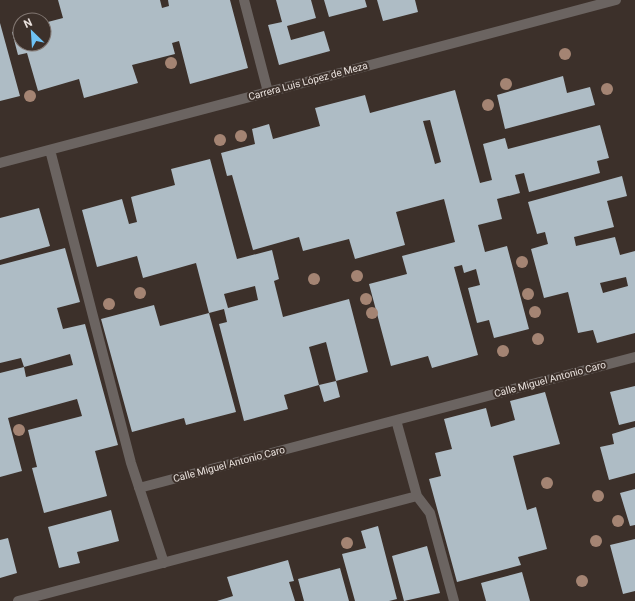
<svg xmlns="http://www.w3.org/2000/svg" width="635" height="601" font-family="Roboto,sans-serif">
  <rect width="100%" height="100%" fill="#3c302a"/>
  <!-- building -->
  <path fill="#aebcc5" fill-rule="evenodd" d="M58 0H160L162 8 169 6 168 0H230L248 68 190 84 179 41 172 43 175 54 132 65 138 83 84 98 79 79 38 91 27 53 18 55 12 32 20 30V44H44V23L63 18Z
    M276 0H311L316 18 287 26 291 40 324 31 330 51 279 65 268 25 282 22Z
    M324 0H365L367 7 329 17Z
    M377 0H415L418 12 383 21Z
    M0 23 20 96 0 101Z
    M563 76 567 93 590 87 595 105 505 129 497 95Z
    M455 90 480 183 492 180 483 144 505 138 508 149 600 125 609 158 597 161 600 173 529 192 524 173 515 175 520 193 497 199 502 219 478 225 485 252 507 246 529 329 494 338 489 320 477 323 468 288 480 285 476 269 464 273 462 265 454 267 478 355 432 368 428 356 391 366 369 284 407 274 402 256 455 242 444 199 396 212 405 245 355 259 349 239 303 251 299 237 253 250 232 175 227 176 221 153 255 144 252 129 269 124 273 139 320 126 315 108 365 95 370 113ZM430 120 441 162 435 164 423 121Z
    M210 159 237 259 272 250 279 279 274 281 283 317 349 299 368 372 336 381 326 342 309 347 319 385 284 395 288 409 244 421 219 324 227 322 224 309 209 313 196 263 143 278 137 256 97 267 82 210 122 199 129 224 137 222 131 197 175 185 171 169ZM255 286 258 300 228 308 224 294Z
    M622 176 627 196 607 201 614 227 574 237 576 246 615 237 620 255 635 251V333L597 343 593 330 578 333 568 292 544 298 531 249 548 244 545 232 537 234 528 202ZM626 277 628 286 603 293 600 283Z
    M39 208 50 246 0 260V218Z
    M65 248 80 302 57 308 63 329 85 324 118 445 95 451 107 496 44 513 32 468 37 467 28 430 82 416 77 399 8 418 22 471 0 477V373L24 367 26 377 73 365 70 354 24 367 21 358 0 363V265Z
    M154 305 160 326 209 313 236 412 186 425 184 418 132 432 101 319Z
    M336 381 340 397 324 402 319 385Z
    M635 386V421L619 425 610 392Z
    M545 392 560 444 513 456 527 510 536 507 547 549 518 557 521 565 457 582 429 479 441 476 435 453 452 449 444 419 486 408 491 427 515 420 510 401Z
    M635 427V473L609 480 600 447 614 444 612 434Z
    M635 489V525L630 526 620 493Z
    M111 510 119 541 77 552 80 563 59 568 48 527Z
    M378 526 397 599 389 601H355L342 554 366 548 361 531Z
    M8 538 17 573 0 578V540Z
    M635 539V591L623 594 610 545Z
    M427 546 440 593 404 601 392 556Z
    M288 560 294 581 289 582 295 601H217L233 596 227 577Z
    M340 568 349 601H304L298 579Z
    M522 572 530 601H486L481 583Z"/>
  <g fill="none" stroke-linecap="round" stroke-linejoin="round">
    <!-- minor -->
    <path stroke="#6b6461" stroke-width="10" d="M244 0 268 92
      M50 150 131 463 164 563
      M0 163 616 0
      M396 420 417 496 430 513 454 601
      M139 488 635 357
      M18 601 417 496"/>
  </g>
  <!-- trees -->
  <g fill="#a48473">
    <circle cx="565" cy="54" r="6"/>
    <circle cx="171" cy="63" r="6"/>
    <circle cx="506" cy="84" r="6"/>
    <circle cx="607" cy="89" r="6"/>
    <circle cx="30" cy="96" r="6"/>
    <circle cx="488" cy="105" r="6"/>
    <circle cx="241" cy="136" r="6"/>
    <circle cx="220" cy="140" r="6"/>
    <circle cx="522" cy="262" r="6"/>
    <circle cx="357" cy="276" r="6"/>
    <circle cx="314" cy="279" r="6"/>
    <circle cx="140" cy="293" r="6"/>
    <circle cx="528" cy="294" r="6"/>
    <circle cx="366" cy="299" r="6"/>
    <circle cx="109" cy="304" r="6"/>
    <circle cx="535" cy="312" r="6"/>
    <circle cx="372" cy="313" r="6"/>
    <circle cx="538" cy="339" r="6"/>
    <circle cx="503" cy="351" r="6"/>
    <circle cx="19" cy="430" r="6"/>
    <circle cx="547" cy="483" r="6"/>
    <circle cx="598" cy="496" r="6"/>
    <circle cx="618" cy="521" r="6"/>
    <circle cx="596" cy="541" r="6"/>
    <circle cx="347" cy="543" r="6"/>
    <circle cx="582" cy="581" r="6"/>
  </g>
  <g text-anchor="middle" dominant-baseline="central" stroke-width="4" stroke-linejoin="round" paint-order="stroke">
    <!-- street labels -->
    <g font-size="10" fill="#eae2de" stroke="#3c302a">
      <text transform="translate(308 81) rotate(-15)">Carrera Luis López de Meza</text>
      <text transform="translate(550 379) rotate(-15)">Calle Miguel Antonio Caro</text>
      <text transform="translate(229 464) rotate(-15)">Calle Miguel Antonio Caro</text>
    </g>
  </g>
  <!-- north arrow -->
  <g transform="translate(32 32) rotate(335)"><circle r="19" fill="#3c302a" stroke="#827772"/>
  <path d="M0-3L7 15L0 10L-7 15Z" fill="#6fc2f4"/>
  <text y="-6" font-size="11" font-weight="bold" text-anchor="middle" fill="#eae2de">N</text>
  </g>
</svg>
